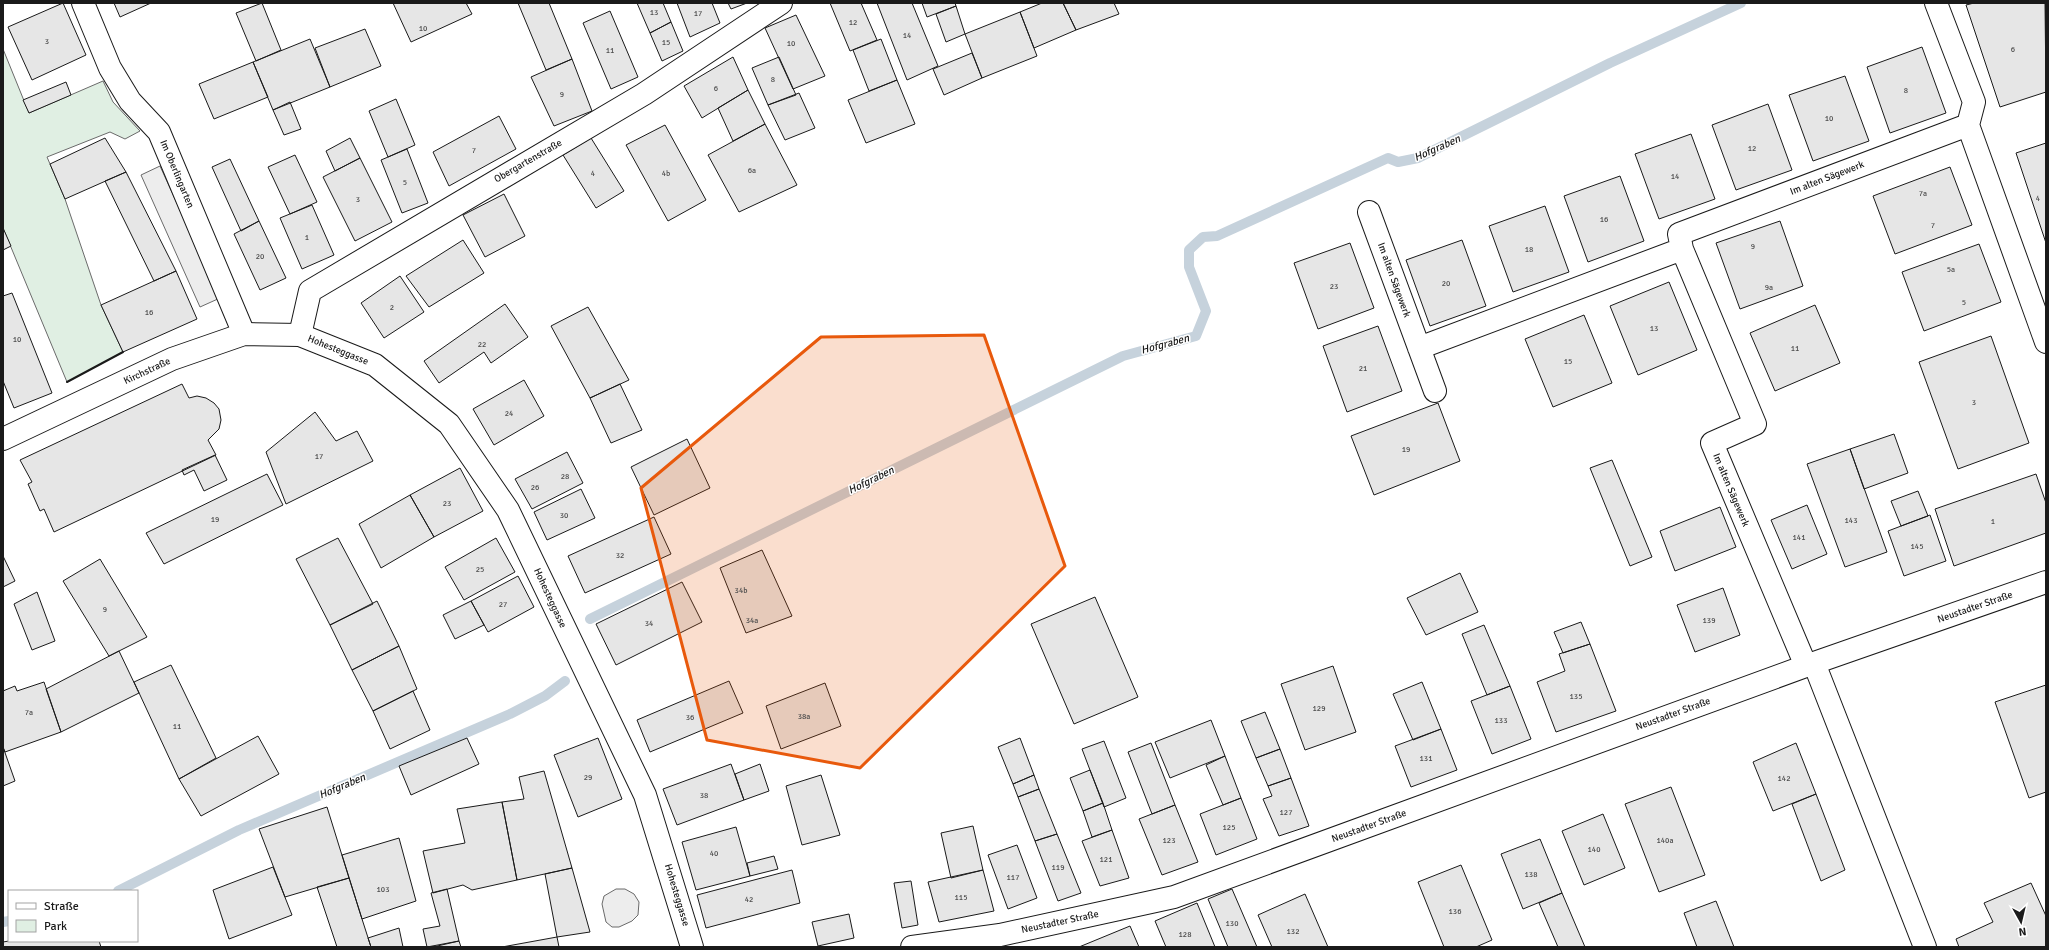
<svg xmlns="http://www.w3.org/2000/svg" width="2049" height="950" font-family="Signika,sans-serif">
  <rect width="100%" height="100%" fill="#fff"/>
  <!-- green -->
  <path fill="#e0efe3" stroke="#6a6a6a" d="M3 49 29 113 103 81 113 102 140 131 125 139 110 132 47 157 65 199 101 305 123 352 67 382 3 228Z"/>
  <!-- parking -->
  <path fill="#ededed" stroke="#6a6a6a" d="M160 166 220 298 200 307 141 175Z
    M616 889H625L634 894 639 902 638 915 632 921 619 927H612L606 922 602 904 604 896Z"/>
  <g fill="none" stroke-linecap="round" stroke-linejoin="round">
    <!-- stream -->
    <path stroke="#c6d2dc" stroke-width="10" d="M590 619 1123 356 1196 336 1206 311 1189 267V250L1203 237 1217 236 1388 158 1398 162 1418 158 1610 63 1741 3
      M118 891 239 830 510 714 545 696 565 681
      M3 922 9 921"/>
  </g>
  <!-- building -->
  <path fill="#e6e6e6" stroke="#1a1a1a" d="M63 3 86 55 32 80 8 27Z
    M114 3H151L120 17Z
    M262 3 281 50 256 61 236 13Z
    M393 3H466L472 14 411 42Z
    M518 3H549L572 59 546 70Z
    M637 3H663L671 22 650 33Z
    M677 3H712L720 23 690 37Z
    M728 3H747L731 9Z
    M830 3H861L877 40 850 51Z
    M877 3H912L938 66 907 80Z
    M922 3H955L956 6 927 17Z
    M1042 3H1063L1076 30 1034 48 1020 12Z
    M1063 3H1114L1119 14 1076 30Z
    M1974 3H2045L2046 92 2000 107 1966 5Z
    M956 6 965 34 946 42 936 14Z
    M610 11 638 77 611 89 583 23Z
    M1020 12 1037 56 982 78 965 34Z
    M796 15 825 76 793 89 765 28Z
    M671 22 683 51 662 61 650 33Z
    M365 29 381 66 330 87 315 48Z
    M310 39 330 87 273 110 253 62Z
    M881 39 897 80 869 91 853 50Z
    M1922 47 1946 113 1890 133 1867 67Z
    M972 53 982 78 944 95 933 69Z
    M733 57 748 90 702 118 684 86Z
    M779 57 796 95 768 105 752 68Z
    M572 59 592 111 554 126 531 77Z
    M253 62 268 97 214 119 199 84Z
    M1845 76 1869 141 1813 161 1789 95Z
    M897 80 915 124 866 143 848 100Z
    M66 82 71 95 29 113 23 100Z
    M748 90 765 124 733 141 718 108Z
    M799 93 815 128 785 140 768 105Z
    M396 99 415 145 388 157 369 111Z
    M290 102 301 129 284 135 273 110Z
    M1768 104 1792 170 1736 190 1712 125Z
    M499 116 516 149 449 186 433 152Z
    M765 124 797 185 739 212 708 155Z
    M665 125 706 200 668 221 626 145Z
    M1691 134 1715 199 1659 219 1635 154Z
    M105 138 126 172 65 199 50 164Z
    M350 138 360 158 335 171 326 151Z
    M591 138 624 191 596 208 563 155Z
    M2046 143V243L2016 153Z
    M407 149 428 203 402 213 381 160Z
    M295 155 317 202 290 214 268 167Z
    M360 158 392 222 355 241 323 177Z
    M230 159 259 221 241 231 212 167Z
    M1950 167 1972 225 1895 254 1873 196Z
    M126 172 176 271 154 281 105 181Z
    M1620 176 1644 241 1588 262 1564 196Z
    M504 194 525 236 485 257 463 215Z
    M312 205 334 255 302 269 280 218Z
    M1545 206 1569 272 1513 292 1489 226Z
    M259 221 286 278 260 290 234 234Z
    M1780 221 1803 286 1740 309 1716 243Z
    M3 228 11 246 3 250Z
    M463 240 484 273 429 307 406 276Z
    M1462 240 1486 306 1430 326 1406 260Z
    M1350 243 1374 308 1318 329 1294 263Z
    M1979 244 2001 302 1924 331 1902 272Z
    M176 271 197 319 123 352 101 305Z
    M400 276 424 312 384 338 361 303Z
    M1669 282 1697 350 1638 375 1610 306Z
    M12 293 52 393 14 408 3 381V296Z
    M505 304 528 337 491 363 484 352 439 383 424 361Z
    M1815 305 1840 363 1775 391 1750 333Z
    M588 307 629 380 590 398 551 326Z
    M1584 315 1612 383 1553 407 1525 339Z
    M1378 326 1402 391 1347 412 1323 346Z
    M1991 336 2029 443 1958 469 1919 362Z
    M524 380 544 416 494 445 473 409Z
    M182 384 189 398 197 396 206 398 214 403 219 409 221 420 219 429 208 440 216 455 54 532 44 509 40 511 28 484 32 482 20 460Z
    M620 384 642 430 611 443 590 398Z
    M1438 403 1460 461 1374 495 1351 436Z
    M315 412 336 441 357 431 373 461 286 504 266 452Z
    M1894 434 1908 473 1864 489 1850 449Z
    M687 439 710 488 654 515 631 467Z
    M1850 449 1887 552 1845 567 1807 464Z
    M567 452 583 483 532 509 515 479Z
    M215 455 227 480 204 491 194 470 184 475 182 470Z
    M1612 460 1652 557 1630 566 1590 468Z
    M460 468 483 511 434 537 410 495Z
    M267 474 283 505 164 564 146 533Z
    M2036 474 2046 503V533L1954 566 1935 509Z
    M581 489 595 518 547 540 534 512Z
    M1918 491 1928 516 1901 526 1891 501Z
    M410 495 434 537 381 568 359 524Z
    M1807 505 1827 554 1792 569 1771 520Z
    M1720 507 1736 547 1675 571 1660 531Z
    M1930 515 1946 561 1904 576 1888 531Z
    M654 517 671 554 585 593 568 556Z
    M338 538 373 604 330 625 296 559Z
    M496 538 515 572 464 600 445 567Z
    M762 550 792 616 746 633 720 568Z
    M3 556 15 581 3 587Z
    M100 559 147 637 109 656 63 581Z
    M1460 573 1478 612 1426 635 1407 598Z
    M518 576 534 607 488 632 471 601Z
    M682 582 702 622 616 665 596 624Z
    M1723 588 1740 635 1695 652 1677 605Z
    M37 592 55 641 32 650 14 604Z
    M1095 597 1138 697 1074 724 1031 624Z
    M377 601 399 646 352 670 330 625Z
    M471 601 484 625 455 639 443 615Z
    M1581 622 1590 644 1563 653 1554 632Z
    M1484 625 1510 686 1487 695 1462 634Z
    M1590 644 1616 711 1556 732 1537 682 1565 671 1559 654Z
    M399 646 417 689 373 711 352 670Z
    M119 651 139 693 61 732 46 689Z
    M171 665 216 758 179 779 134 682Z
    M1333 666 1356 732 1305 750 1281 684Z
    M729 681 743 713 650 752 637 720Z
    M44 682 61 732 5 752 3 747V691L15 686 17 691Z
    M1422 682 1441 729 1413 740 1393 694Z
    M825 683 841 726 781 749 766 706Z
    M2046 685V792L2029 798 1995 702Z
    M1510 686 1531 739 1492 754 1471 701Z
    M413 691 430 730 390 749 373 711Z
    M1265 712 1280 749 1256 758 1241 721Z
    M1211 720 1225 756 1170 778 1155 742Z
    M1441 729 1457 770 1411 787 1395 746Z
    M258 736 279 774 201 816 179 779Z
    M467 738 479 764 411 795 399 766Z
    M598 738 622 799 578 817 554 755Z
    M1020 738 1034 775 1013 784 998 747Z
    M1104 741 1126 798 1104 807 1082 749Z
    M1151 743 1175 805 1152 814 1128 752Z
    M1796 743 1816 794 1773 811 1753 762Z
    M3 747 15 781 3 786Z
    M1280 749 1291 778 1268 786 1256 758Z
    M1225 756 1241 798 1223 805 1206 765Z
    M731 764 744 800 677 825 663 789Z
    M760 764 769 791 744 800 735 774Z
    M1090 770 1103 803 1083 811 1070 778Z
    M544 771 572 868 517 880 502 802 524 799 519 777Z
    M821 775 840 835 802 845 786 786Z
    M1034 775 1039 789 1018 797 1013 784Z
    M1291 778 1309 826 1279 836 1263 799 1272 796 1268 786Z
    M1671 787 1705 875 1659 892 1625 804Z
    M1039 789 1057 834 1035 841 1018 797Z
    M1816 794 1845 870 1821 881 1792 804Z
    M1241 798 1257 839 1216 855 1200 814Z
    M502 802 517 880 472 890 463 885 433 893 423 851 465 843 457 809Z
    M1103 803 1112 830 1092 837 1083 811Z
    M1175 805 1198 862 1162 875 1139 819Z
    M327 807 349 878 285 897 259 829Z
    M1603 814 1625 868 1584 885 1562 831Z
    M973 826 983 870 951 878 941 833Z
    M736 827 750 876 696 890 682 842Z
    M1112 830 1129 878 1100 886 1082 841Z
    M1057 834 1081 893 1058 901 1035 841Z
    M399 838 416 901 362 919 342 855Z
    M1540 839 1562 893 1523 909 1501 854Z
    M1017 845 1037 898 1008 909 988 855Z
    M774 856 778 869 750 876 747 863Z
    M1461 865 1492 940 1476 947H1444L1418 882Z
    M273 867 292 915 229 939 213 890Z
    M572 868 590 932 557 937 545 874Z
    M792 870 800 903 706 928 697 895Z
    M983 870 994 911 939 922 928 882Z
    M349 878 362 919 371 947H337L317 887Z
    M911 881 918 925 902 928 894 883Z
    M2031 883 2046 916V947H1959L1956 939 1993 922 1984 903Z
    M447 889 459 941 427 947 423 929 440 926 431 893Z
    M1232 889 1257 947H1228L1208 899Z
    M1562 893 1585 947H1558L1539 903Z
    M1305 894 1328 947H1272L1258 915Z
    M1716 901 1734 947H1697L1684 913Z
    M1197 903 1215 947H1166L1155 921Z
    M849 914 854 938 818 946 812 922Z
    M1130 926 1139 947H1079Z
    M399 928 403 947H371L368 938Z
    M557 937 559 947H502Z
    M9 941H99L101 947H3V942Z
    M459 941 461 947H433Z"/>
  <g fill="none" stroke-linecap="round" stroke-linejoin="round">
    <defs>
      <path id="minor" d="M83 3 110 68 130 101 159 132 244 334
        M1936 3 1974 102 1968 125
        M1369 212 1435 391
        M300 335 310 291 644 94 781 3
        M1419 348 1682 249
        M1814 663 1925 947
        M1806 666 1712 443 1755 424 1682 249 1679 234 1968 125 2046 342"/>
      <path id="secondary" d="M3 439 172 359 244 334 300 335 375 365 449 424 508 510 645 795 692 947
        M912 947 1000 935 1174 897 1814 663 2046 582"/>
    </defs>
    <!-- minor casing -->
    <use href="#minor" stroke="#1a1a1a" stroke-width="24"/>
    <!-- secondary casing -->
    <use href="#secondary" stroke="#1a1a1a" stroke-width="24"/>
    <!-- minor -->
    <use href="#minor" stroke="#fff" stroke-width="22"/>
    <!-- secondary -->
    <use href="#secondary" stroke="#fff" stroke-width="22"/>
    <!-- wall -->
    <path stroke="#1a1a1a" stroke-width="2" d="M67 382 123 352"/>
  </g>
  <!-- marked area -->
  <path fill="#e8590c" fill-opacity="0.2" stroke="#e8590c" stroke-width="3" stroke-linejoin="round" d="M984 335 1065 566 860 768 707 740 641 488 821 337Z"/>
  <g text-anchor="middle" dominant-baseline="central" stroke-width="3" stroke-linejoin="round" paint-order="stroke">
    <!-- number labels -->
    <g font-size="8" fill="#4d4d4d">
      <text x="654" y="12">13</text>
      <text x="698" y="13">17</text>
      <text x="853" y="22">12</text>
      <text x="423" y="28">10</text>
      <text x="907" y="35">14</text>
      <text x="47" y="41">3</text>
      <text x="666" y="42">15</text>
      <text x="791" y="43">10</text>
      <text x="2013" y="49">6</text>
      <text x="610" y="50">11</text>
      <text x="773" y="79">8</text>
      <text x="716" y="88">6</text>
      <text x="1906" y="90">8</text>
      <text x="562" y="94">9</text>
      <text x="1829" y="118">10</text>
      <text x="1752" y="148">12</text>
      <text x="474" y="150">7</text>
      <text x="752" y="170">6a</text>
      <text x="593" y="173">4</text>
      <text x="666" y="173">4b</text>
      <text x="1675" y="176">14</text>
      <text x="405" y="182">5</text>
      <text x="1923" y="193">7a</text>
      <text x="2038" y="198">4</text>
      <text x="358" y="199">3</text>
      <text x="1604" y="219">16</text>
      <text x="1933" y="225">7</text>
      <text x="307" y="237">1</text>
      <text x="1753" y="246">9</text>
      <text x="1529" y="249">18</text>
      <text x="260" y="256">20</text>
      <text x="1951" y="269">5a</text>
      <text x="1446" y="283">20</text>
      <text x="1334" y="286">23</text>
      <text x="1769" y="287">9a</text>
      <text x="1964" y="302">5</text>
      <text x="392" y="307">2</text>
      <text x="149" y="312">16</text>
      <text x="1654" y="328">13</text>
      <text x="17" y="339">10</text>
      <text x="482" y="344">22</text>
      <text x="1795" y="348">11</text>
      <text x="1568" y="361">15</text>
      <text x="1363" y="368">21</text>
      <text x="1974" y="402">3</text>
      <text x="509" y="413">24</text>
      <text x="1406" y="449">19</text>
      <text x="319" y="456">17</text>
      <text x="565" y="476">28</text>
      <text x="535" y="487">26</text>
      <text x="447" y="503">23</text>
      <text x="564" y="515">30</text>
      <text x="215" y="519">19</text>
      <text x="1851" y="520">143</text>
      <text x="1993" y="521">1</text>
      <text x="1799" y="537">141</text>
      <text x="1917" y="546">145</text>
      <text x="620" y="555">32</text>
      <text x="480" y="569">25</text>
      <text x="741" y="590">34b</text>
      <text x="503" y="604">27</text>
      <text x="105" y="609">9</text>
      <text x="752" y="620">34a</text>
      <text x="1709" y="620">139</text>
      <text x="649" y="623">34</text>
      <text x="1576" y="696">135</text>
      <text x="1319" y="708">129</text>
      <text x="29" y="712">7a</text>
      <text x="804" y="716">38a</text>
      <text x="690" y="717">36</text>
      <text x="1501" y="720">133</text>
      <text x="177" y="726">11</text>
      <text x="1426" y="758">131</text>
      <text x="588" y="777">29</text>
      <text x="1784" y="778">142</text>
      <text x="704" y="795">38</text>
      <text x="1286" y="812">127</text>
      <text x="1229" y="827">125</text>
      <text x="1169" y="840">123</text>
      <text x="1665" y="840">140a</text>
      <text x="1594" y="849">140</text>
      <text x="714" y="853">40</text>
      <text x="1106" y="859">121</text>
      <text x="1058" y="867">119</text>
      <text x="1531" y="874">138</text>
      <text x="1013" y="877">117</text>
      <text x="383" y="889">103</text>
      <text x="961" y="897">115</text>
      <text x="749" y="899">42</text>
      <text x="1455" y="911">136</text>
      <text x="1232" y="923">130</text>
      <text x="1293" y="931">132</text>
      <text x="1185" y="934">128</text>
    </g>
    <!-- street labels -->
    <g font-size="10" fill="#1a1a1a" stroke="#fff">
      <text transform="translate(528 161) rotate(-30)">Obergartenstraße</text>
      <text transform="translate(177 174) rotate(67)">Im Oberlingarten</text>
      <text transform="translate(1827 178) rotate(-21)">Im alten Sägewerk</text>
      <text transform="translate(1394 280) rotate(70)">Im alten Sägewerk</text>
      <text transform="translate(338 350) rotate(22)">Hohesteggasse</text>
      <text transform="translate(147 371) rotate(-25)">Kirchstraße</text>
      <text transform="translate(1731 490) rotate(67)">Im alten Sägewerk</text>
      <text transform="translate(550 598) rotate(65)">Hohesteggasse</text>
      <text transform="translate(1975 607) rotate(-19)">Neustadter Straße</text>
      <text transform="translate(1673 714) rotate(-20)">Neustadter Straße</text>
      <text transform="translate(1369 826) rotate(-20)">Neustadter Straße</text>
      <text transform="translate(677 895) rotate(73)">Hohesteggasse</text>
      <text transform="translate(1060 922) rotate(-12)">Neustadter Straße</text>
    </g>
    <!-- water labels -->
    <g font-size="11" font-style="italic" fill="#1a1a1a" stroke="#fff">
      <text transform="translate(1437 148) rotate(-24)">Hofgraben</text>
      <text transform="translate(1165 344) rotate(-15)">Hofgraben</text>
      <text transform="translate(871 480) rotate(-26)">Hofgraben</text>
      <text transform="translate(342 786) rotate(-23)">Hofgraben</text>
    </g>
  </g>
  <!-- border -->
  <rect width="2049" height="950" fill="none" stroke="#1a1a1a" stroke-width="8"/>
  <!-- legend -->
  <rect x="8" y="890" width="130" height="52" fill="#ffffff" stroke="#a3a3a3"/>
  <rect x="16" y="903" width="20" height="6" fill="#ffffff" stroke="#a3a3a3"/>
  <text x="44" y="910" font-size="12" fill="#1a1a1a">Straße</text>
  <rect x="16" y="920" width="20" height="12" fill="#e0efe3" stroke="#a3a3a3"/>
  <text x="44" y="930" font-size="12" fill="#1a1a1a">Park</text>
  <!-- north arrow -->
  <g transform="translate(2021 922) rotate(172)" stroke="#ffffff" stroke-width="3" paint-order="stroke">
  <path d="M0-3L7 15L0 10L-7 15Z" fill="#1a1a1a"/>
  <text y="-6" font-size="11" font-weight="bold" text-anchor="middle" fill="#1a1a1a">N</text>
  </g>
</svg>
